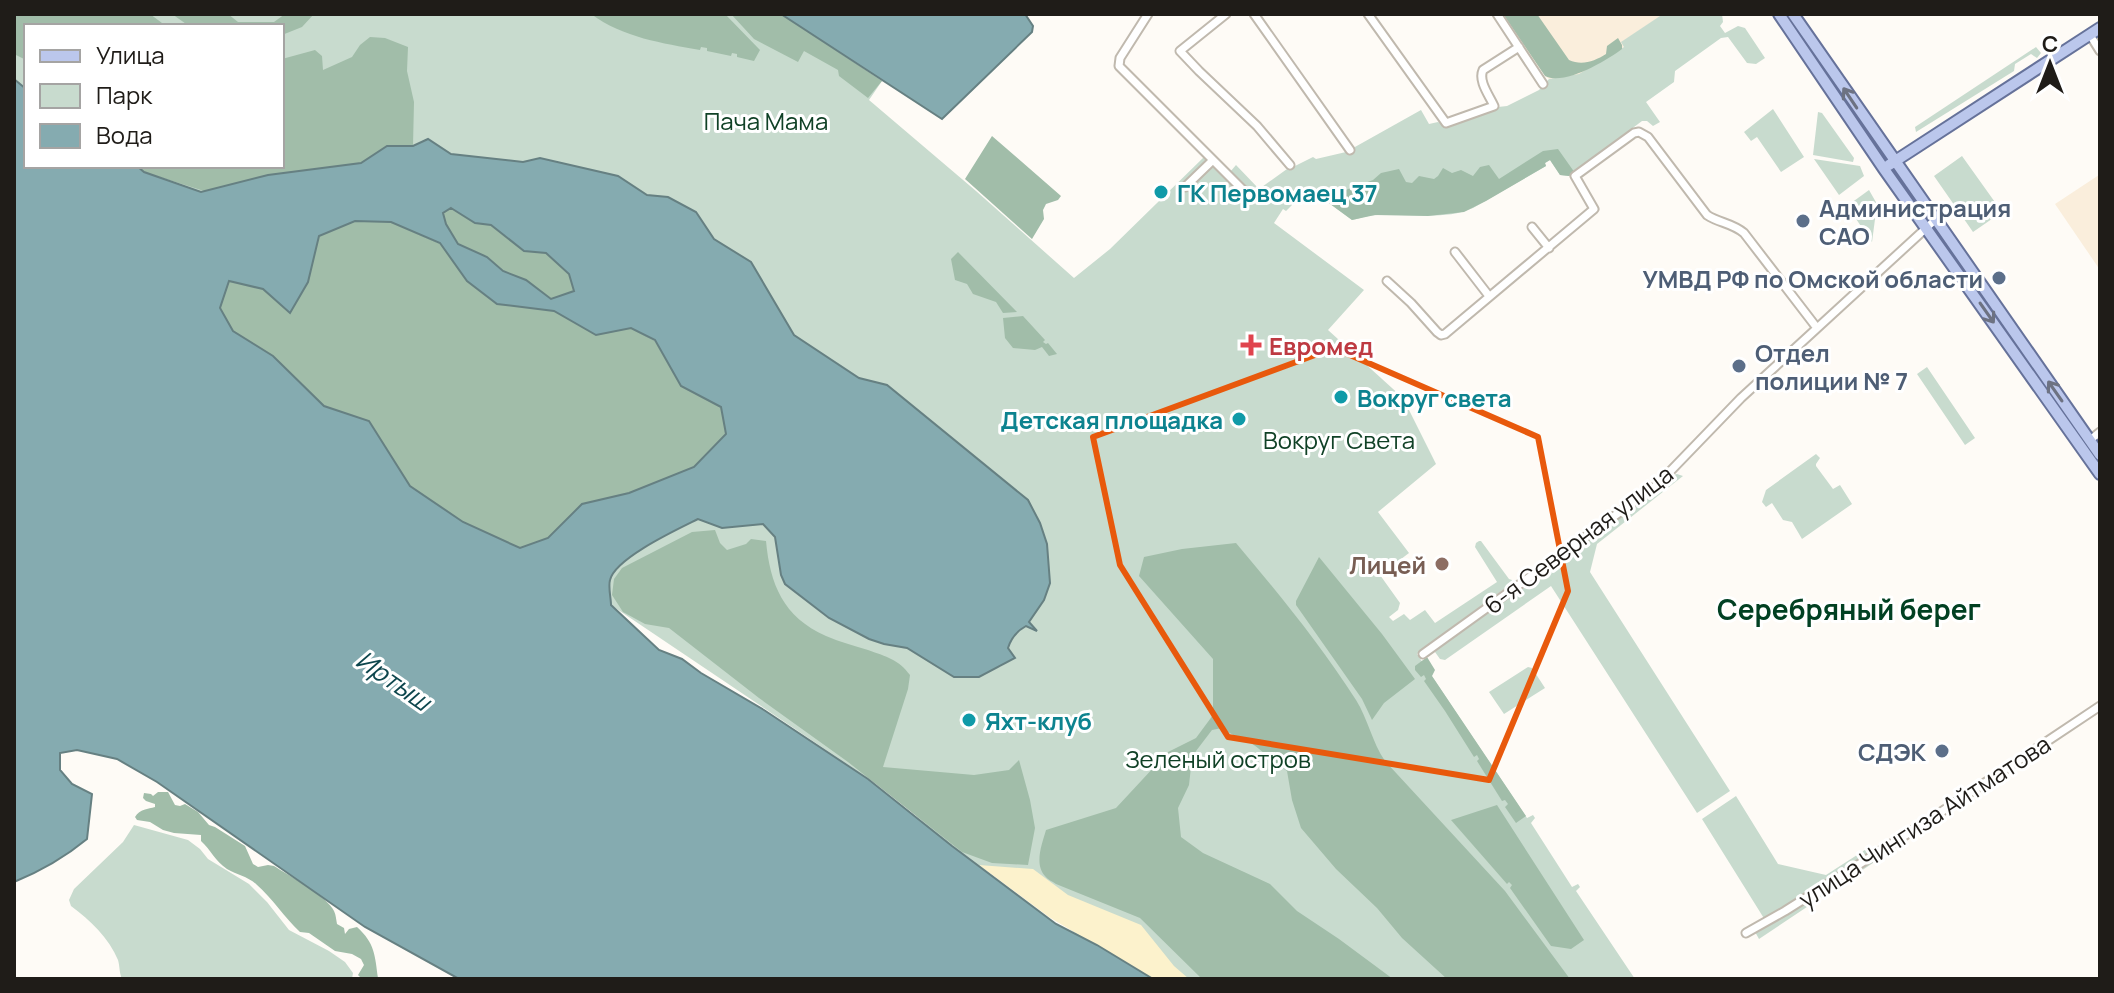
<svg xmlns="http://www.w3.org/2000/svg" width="2114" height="993" font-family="Manrope,sans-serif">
  <rect width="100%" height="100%" fill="#fefbf6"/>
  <!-- built -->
  <path fill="#faeedc" d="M1501 14H1675L1661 16 1622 42 1624 47 1579 75 1549 79 1545 76Z
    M2099 175 2100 176V270L2055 204Z"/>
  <!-- green -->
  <path fill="#c8dbce" d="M14 14H781L882 81 869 100 976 191 1074 278 1110 249 1204 157 1245 199 1253 193 1230 172 1236 165 1259 189 1287 169 1279 159 1282 158 1291 168 1313 157 1316 159 1346 152 1421 110 1429 124 1438 122 1444 125 1498 107 1507 106 1539 90 1549 79 1579 74 1624 47 1621 42 1663 14H1722L1723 22 1720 26 1725 33 1738 26 1745 28 1765 58 1756 64 1747 63 1728 37 1721 38 1675 71 1674 82 1646 102 1660 122 1653 126 1647 121H1642L1569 176 1560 175 1550 160 1545 163 1546 166 1473 208C1444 221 1409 213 1378 215 1369 215 1361 218 1352 220L1314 192H1309L1291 203 1292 205 1286 211 1283 209 1274 223 1364 290 1328 330 1403 398 1436 464 1378 512 1409 553 1380 575 1400 603 1398 610 1389 617 1393 621 1404 614 1410 620 1425 610 1435 623 1497 582 1475 547 1476 543 1479 541H1481L1509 579 1512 580V583L1417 654 1527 818 1533 815 1535 818 1531 823 1572 887 1578 884 1580 887 1576 891 1635 979H1152L1083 939 1017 889 961 855 890 793 611 605C610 598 607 588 610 580 616 557 677 529 698 519L722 528 763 524 775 537 781 575 785 584 829 618 869 639 884 644 907 648 954 677 1000 667 1014 658 1008 648C1011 638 1017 631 1026 626L1034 629 1029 622 1044 600 1050 583 1047 544 1040 523 1028 500 887 385 859 378 794 335 751 262 714 239 696 212 668 197 647 195 618 176 540 158 524 162 451 154 428 139 413 146 200 192 144 172 137 166H282V26H26V89L14 79Z
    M2036 47 2041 53 2037 58 2031 54 2015 64 2014 71 1916 132 1915 127Z
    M1773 109 1804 157 1781 172 1757 137 1751 141 1744 132Z
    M1818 112 1822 113 1854 158 1853 162 1813 155Z
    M1962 156 2002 212 1973 232 1934 176Z
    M1814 159 1860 166 1864 176 1839 195Z
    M1869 190 1877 204 1872 242 1847 206Z
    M1927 367 1975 438 1965 445 1917 374Z
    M1816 454 1820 458 1816 464V466L1833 489 1840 485 1852 504 1802 539 1792 522 1783 520 1772 503 1766 507 1762 502 1766 490Z
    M1677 474 1683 476 1597 544 1590 572 1730 791 1697 813 1551 586 1445 660 1440 659 1435 652 1438 647 1656 492 1673 475Z
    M1528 667 1532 668 1545 688 1504 714 1489 692Z
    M1736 796 1778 864 1826 875 1871 846 1879 859 1759 939 1754 930 1765 920 1702 819Z
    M134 825 188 840 200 849 208 859 249 884 267 902 289 930 329 951 345 962 353 973 352 979H122C119 972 120 967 118 960 109 938 90 920 71 906L69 900 74 889 123 842Z"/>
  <!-- forest -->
  <path fill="#a1bda9" d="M14 14H150L166 26H26V60L14 54Z
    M172 14H228L238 22H274L285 14H314L302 27 282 35V26H189Z
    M591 14H725L760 50 754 61 737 57V54L732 53 731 56 707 51V48L701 47 700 50C662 43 624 38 591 14Z
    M731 14H781L882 81 868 98 839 76 838 70 804 51 798 62 754 39Z
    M1503 14H1537L1569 60C1582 66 1595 61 1606 54L1607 46 1618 38 1622 45V49C1606 61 1564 86 1545 76Z
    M370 37 385 38 408 47 407 71 414 102 413 146H387L361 163 268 175 204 191 144 172 137 166H282V59L315 50 322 56 323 70 352 57 360 45Z
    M992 136 1061 196 1058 200 1046 204 1043 210 1044 219 1032 239 965 179Z
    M1558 149 1575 173 1569 176 1560 175 1550 160 1545 163 1546 166 1486 201 1464 212 1428 216 1375 215 1352 220 1326 201 1323 194 1326 190 1340 192 1373 180 1381 173 1399 169 1406 182 1412 183 1419 176 1434 179 1438 176 1443 168 1452 173 1461 170 1473 176 1480 167 1489 165 1499 179 1543 151Z
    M451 208 475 223 491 225 524 251 545 252 569 274 575 291 551 300 526 280 503 271 487 257 458 244 446 224 443 213Z
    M355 221 391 222 441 244 467 281 497 304 554 311 596 335 631 328 655 341 681 386 721 407 726 434 694 467 629 493 582 504 548 538 520 548 463 522 410 486 369 421 324 406 273 356 233 331 220 308 228 281 263 289 308 282 319 236Z
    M958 252 1017 312 1003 313 996 302 973 294 967 284 955 280 951 259Z
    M1023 316 1045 340 1043 342 1046 344 1048 343 1057 354 1049 356 1042 347 1035 350 1013 348 1005 338 1003 318Z
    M715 530 720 543 727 550 746 544 751 539 766 541C770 584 783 617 826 636 840 642 855 646 868 650 887 657 898 659 910 675L908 689 883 767 974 775 1009 770 1019 760 1030 800 1035 828 1028 865 992 863 962 852 848 762 759 698 669 628 645 624 623 612 612 595 614 579 622 568 692 532Z
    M1236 543C1279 594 1320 644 1356 700 1368 719 1372 742 1385 761L1505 891 1570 979H1447L1402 938 1377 908 1336 869 1301 828 1292 800 1287 771C1274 763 1263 751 1251 743 1241 738 1231 735 1222 728L1212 730 1196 751 1191 767 1189 785 1178 808 1181 837 1203 853 1270 884 1297 911 1339 939 1393 979H1202L1140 918 1056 884C1052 881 1048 880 1045 876 1034 864 1042 844 1046 830L1116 808 1168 752 1196 738 1213 715V659L1139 576 1144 557 1182 549Z
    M1319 557 1382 634 1415 679 1384 703 1372 720 1362 699 1296 605V601Z
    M1427 657 1435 670 1432 676 1526 816 1516 823 1505 807 1508 804 1505 800 1502 801 1477 761 1479 759 1477 755 1474 757 1445 711 1424 681 1426 679 1424 675 1421 677 1415 670V666Z
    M158 792H168L175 805 180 806 185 804 198 812 209 825 215 827 245 846 253 864 258 867 268 865 274 866C288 875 328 897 334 911 336 915 336 919 337 924L344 928 345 934 349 929 357 927C375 943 375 956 378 978L362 979 358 975 364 965 361 959 352 954 335 951 309 933 300 932C284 917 273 899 256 884 247 876 237 875 227 869 215 861 211 850 201 841V835L174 833 163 830 150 822 137 820 135 817C140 809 148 809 155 807V804L146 801 143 798 144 793 151 794 153 796Z
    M1497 805 1584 940 1571 949 1551 946 1510 888 1512 885 1509 882 1507 884 1451 820Z"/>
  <!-- sand -->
  <path fill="#fcf2cc" d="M979 865 1033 869 1068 895 1141 925 1174 966 1189 979H1153L1049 917Z"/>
  <!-- water -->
  <path fill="#85abb0" stroke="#668082" stroke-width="2" fill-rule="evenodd" d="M781 14H1025L1033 26 1032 32 942 119Z
    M14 79 26 89V166H137L144 172 201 192 268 175 361 163 387 146H413L428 139 451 154 523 162 540 158 618 176 647 195 668 197 696 212 714 239 751 262 794 335 859 378 887 385 1028 500 1040 523 1047 544 1050 583 1044 600 1029 622 1037 631 1026 626C1017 631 1011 638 1008 648L1015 658 979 677H954L907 648 884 644 869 639 829 618 785 584 781 575 775 537 763 524 722 528 698 519C678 529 615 558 610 580 608 587 611 598 611 605L659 650 682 659 701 673 764 710 868 779 952 846 1056 924 1097 945 1153 979H459L365 927 157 782 117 759 77 750 60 753V770L72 784 92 794 87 839C64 858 41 871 14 882ZM451 208 475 223 491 225 524 251 546 253 569 274 574 291 551 299 526 280 503 271 487 257 458 244 446 224 443 213ZM355 221 391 222 440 243 467 281 497 304 554 311 596 335 631 328 655 340 681 386 721 407 726 434 694 467 629 493 582 504 548 538 520 548 463 522 410 486 369 421 324 406 273 356 233 331 220 308 229 281 263 289 290 313 308 282 319 236Z"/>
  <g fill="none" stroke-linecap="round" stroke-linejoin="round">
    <defs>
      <path id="minor" d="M1148 14 1120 58 1119 66 1250 197
        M1226 14 1180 51 1199 71 1257 126 1290 165
        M1254 14 1350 150
        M1368 14 1446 123 1494 106C1489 95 1478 81 1483 70L1519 47
        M1497 14 1543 84
        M2090 35 2100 51
        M1185 187 1213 160
        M1532 227 1549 248
        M1455 252 1489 296
        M1387 281 1411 303 1437 332 1441 335 1445 334 1594 209 1575 176 1634 133 1639 132 1648 137 1707 215C1719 223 1732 223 1744 233L1817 328
        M2090 440 2100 432
        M1423 654 1656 486 1741 398 1936 219
        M1746 933 1785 911 1923 824 2100 706"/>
      <path id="primary" d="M1779 14 1884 169 2100 474
        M1793 14 2100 455
        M1889 165 2100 28"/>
    </defs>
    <!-- minor casing -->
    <use href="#minor" stroke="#c0b9ae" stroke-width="11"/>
    <!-- primary casing -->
    <use href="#primary" stroke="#66729a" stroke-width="14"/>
    <!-- minor -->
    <use href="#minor" stroke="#fff" stroke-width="7"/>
    <!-- primary -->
    <use href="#primary" stroke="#bbc7ec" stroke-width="10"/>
  </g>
  <!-- one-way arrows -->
  <defs><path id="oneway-shaft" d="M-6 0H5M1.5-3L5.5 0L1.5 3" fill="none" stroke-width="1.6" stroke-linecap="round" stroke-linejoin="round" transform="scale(2)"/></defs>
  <g stroke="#6d7282">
    <use href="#oneway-shaft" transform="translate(1850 98) rotate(-124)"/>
    <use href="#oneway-shaft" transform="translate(1987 313) rotate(55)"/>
    <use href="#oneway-shaft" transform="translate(2055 391) rotate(-125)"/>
  </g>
  <!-- marked area -->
  <path fill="none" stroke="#e8590c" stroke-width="6" stroke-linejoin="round" d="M1334 348 1538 437 1568 591 1489 780 1228 737 1120 565 1093 437Z"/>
  <!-- markers -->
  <g fill="#0f9aa8" stroke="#fff" stroke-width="3">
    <circle cx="1161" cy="192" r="8"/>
    <circle cx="1341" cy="397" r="8"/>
    <circle cx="1239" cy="419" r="8"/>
    <circle cx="969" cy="720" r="8"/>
  </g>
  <g fill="#5c6f8a" stroke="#fff" stroke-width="3">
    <circle cx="1803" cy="221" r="8"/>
    <circle cx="1999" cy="278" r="8"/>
    <circle cx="1739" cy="366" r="8"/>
    <circle cx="1942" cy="751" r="8"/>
  </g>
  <path fill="#e0444e" stroke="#fff" stroke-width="3" d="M1247 333h8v8h8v8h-8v8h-8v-8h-8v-8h8z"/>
  <circle fill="#8d6e63" stroke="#fff" stroke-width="3" cx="1442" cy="564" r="8"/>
  <g text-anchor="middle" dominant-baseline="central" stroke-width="6" stroke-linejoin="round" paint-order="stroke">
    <!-- park labels -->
    <g font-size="24" fill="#104126" stroke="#fff">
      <text x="766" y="120">Пача Мама</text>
      <text x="1339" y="439">Вокруг Света</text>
      <text x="1218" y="758">Зеленый остров</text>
    </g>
    <!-- culture labels -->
    <g font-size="24" font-weight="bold" fill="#0d838f" stroke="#fff" text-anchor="start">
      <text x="1177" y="192">ГК Первомаец 37</text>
      <text x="1357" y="397">Вокруг света</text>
      <text x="1223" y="419" text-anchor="end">Детская площадка</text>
      <text x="985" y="720">Яхт-клуб</text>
    </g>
    <!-- service labels -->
    <g font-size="24" font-weight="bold" fill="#4e5e75" stroke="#fff" text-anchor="start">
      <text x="1819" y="207">Администрация<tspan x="1819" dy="28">САО</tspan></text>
      <text x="1983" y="278" text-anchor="end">УМВД РФ по Омской области</text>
      <text x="1755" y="352">Отдел<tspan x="1755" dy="28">полиции № 7</tspan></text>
      <text x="1926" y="751" text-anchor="end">СДЭК</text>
    </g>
    <!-- health labels -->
    <g font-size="24" font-weight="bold" fill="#be3a42" stroke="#fff" text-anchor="start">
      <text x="1269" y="345">Евромед</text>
    </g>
    <!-- street labels -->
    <g font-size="24" fill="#1f1c18" stroke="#fff">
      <text transform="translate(1578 539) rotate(-37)">6-я Северная улица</text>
      <text transform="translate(1924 821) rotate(-33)">улица Чингиза Айтматова</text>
    </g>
    <!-- education labels -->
    <g font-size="24" font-weight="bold" fill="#785e54" stroke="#fff" text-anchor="end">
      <text x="1426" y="564">Лицей</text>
    </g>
    <!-- water labels -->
    <g font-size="26" font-style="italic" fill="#0d464d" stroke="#fff">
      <text transform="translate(394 680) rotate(35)">Иртыш</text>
    </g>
    <!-- quarter labels -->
    <g font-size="28" font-weight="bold" fill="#014022" stroke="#fff">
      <text x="1849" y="609">Серебряный берег</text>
    </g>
  </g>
  <!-- border -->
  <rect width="2114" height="993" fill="none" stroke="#1f1c18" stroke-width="32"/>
  <!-- legend -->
  <rect x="24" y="24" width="260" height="144" fill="#ffffff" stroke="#a5a4a3" stroke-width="2"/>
  <rect x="40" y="50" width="40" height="12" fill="#bbc7ec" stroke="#a5a4a3" stroke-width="2"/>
  <text x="96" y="64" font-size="24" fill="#1f1c18">Улица</text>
  <rect x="40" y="84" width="40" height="24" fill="#c8dbce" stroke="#a5a4a3" stroke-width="2"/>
  <text x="96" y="104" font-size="24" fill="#1f1c18">Парк</text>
  <rect x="40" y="124" width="40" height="24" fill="#85abb0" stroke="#a5a4a3" stroke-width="2"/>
  <text x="96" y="144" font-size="24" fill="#1f1c18">Вода</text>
  <!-- north arrow -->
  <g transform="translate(2050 64)" stroke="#ffffff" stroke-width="6" paint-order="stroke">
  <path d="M0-6L14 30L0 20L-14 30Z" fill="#1f1c18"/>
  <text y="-12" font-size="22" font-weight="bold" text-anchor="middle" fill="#1f1c18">С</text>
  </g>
</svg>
